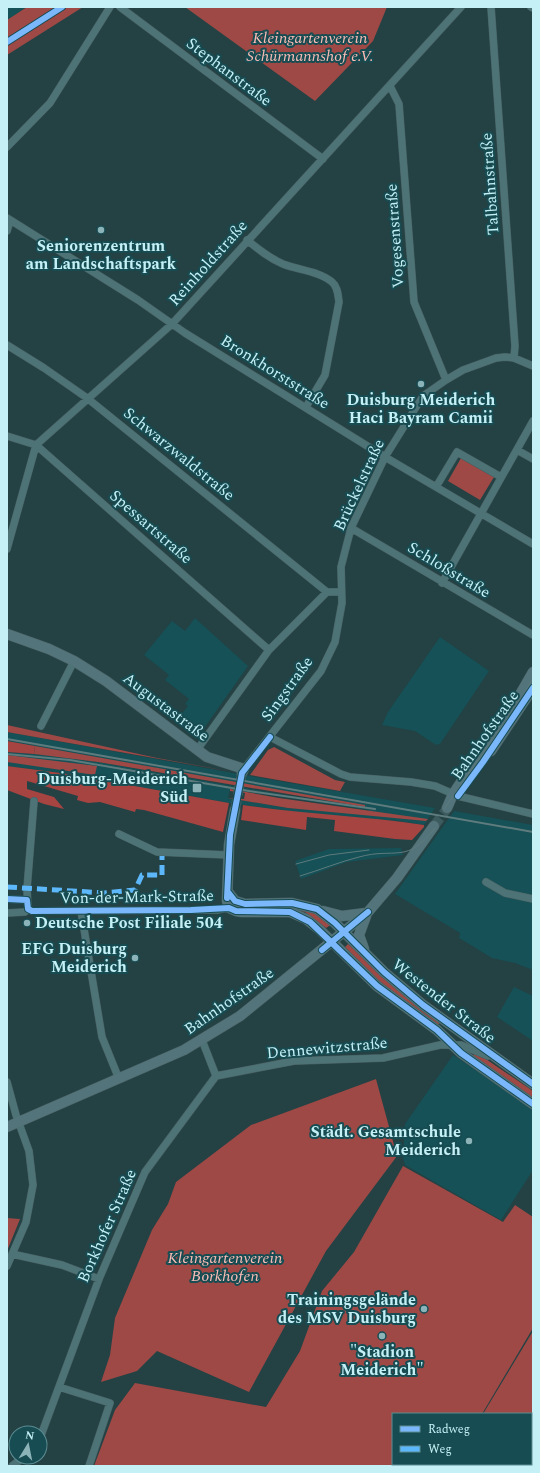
<svg xmlns="http://www.w3.org/2000/svg" width="540" height="1473" font-family="Spectral,serif">
  <rect width="100%" height="100%" fill="#244144"/>
  <!-- built -->
  <path fill="#155156" fill-rule="evenodd" d="M7 7H27L7 20Z
    M195 618 248 666 202 731 199 732 191 731 176 721 188 706 185 704 189 699 165 680 169 675 144 655 172 621 185 631Z
    M440 637 489 671 440 744 436 745 415 731 382 725 388 712Z
    M7 732 233 773 435 808 424 825 399 821 318 815 229 803 68 774 7 766V752L48 755 98 762 285 795 365 807V806L7 741ZM230 789 368 810V814L288 808 228 798Z
    M454 811 533 825V970L515 963 492 958 459 938 460 933 395 894Z
    M401 848 403 855 347 862 301 879 295 861 329 849Z
    M514 987 533 996V1041L497 1017Z
    M453 1055 533 1108V1170L501 1220 405 1165 403 1158 405 1124Z"/>
  <!-- green -->
  <path fill="#9e4945" d="M27 7H83L7 55V20Z
    M185 7H387L373 41 315 101Z
    M461 458 494 477 480 500 448 481Z
    M7 725 157 758 233 772 7 732Z
    M35 746 365 805V807L98 762 34 754Z
    M274 747 335 780 345 782 340 791 250 775 268 750Z
    M7 755 97 766 95 775 7 762Z
    M230 789 279 798 428 819 426 821 288 808 228 798 244 799 245 793 230 791Z
    M290 908H307L332 924 326 928 305 912Z
    M348 944 441 1021 437 1026 383 986 343 949Z
    M474 1053H477L533 1091V1099L473 1056Z
    M376 1079 397 1156 326 1251 249 1392 157 1351 137 1371 101 1382 110 1355 115 1318 152 1230 168 1204 176 1182 251 1125Z
    M403 1166 503 1222 515 1205 533 1217V1328L482 1414H393V1464H531V1455L533 1457V1466H94L115 1410 135 1383 266 1407 300 1351 322 1291 354 1252Z
    M7 1218 20 1219 7 1251Z
    M533 1331V1455L531 1454V1414H483Z"/>
  <!-- forest -->
  <path fill="#a64442" d="M7 741 35 746 34 754 7 752Z
    M7 766 68 774 229 803 223 832 144 810 136 809 135 812 100 802 88 803 77 800 78 796 27 781V789L54 797 64 809 44 804 7 790Z
    M243 805C303 814 364 816 424 825V827L412 840 395 839 334 831 335 820 307 817 306 830 241 820Z"/>
  <g fill="none" stroke-linecap="round" stroke-linejoin="round">
    <!-- secondary-tunnel -->
    <path stroke="#3c5b5f" stroke-width="10" stroke-dasharray="10 5" stroke-linecap="butt" d="M235 810 242 773
      M434 826 446 810"/>
    <defs>
      <path id="street" d="M120 7 323 159
        M491 7 515 346 514 358
        M531 7 533 8
        M390 86 399 104 414 302 446 380
        M7 147 50 103 110 7
        M7 218 138 300 185 333 385 457 533 544
        M7 231 10 221
        M247 240C258 249 269 258 283 264 298 270 319 271 332 282 338 287 338 295 339 302L325 375 306 407
        M7 345 44 368 87 398 327 592
        M7 436 36 445 269 650
        M517 450 533 459
        M436 487 457 452 501 477
        M351 528 533 635
        M7 549 36 445 172 324 461 7
        M442 583 533 421
        M41 726 74 661
        M270 737 341 774 350 777 411 782 435 786 458 796 533 814
        M197 750 269 650 327 592H341
        M244 769 321 671 335 642 342 603 341 567 351 528 385 457 423 396 446 380 463 370 496 358 505 357 514 358 533 366
        M119 834 157 852 229 855
        M486 882 505 893 533 899
        M7 899 27 900
        M28 909 32 911 191 910H217L233 907
        M28 909 27 889 34 801
        M81 911 102 1037 119 1079
        M7 913 25 912 28 909
        M202 1040 216 1076
        M216 1076 294 1061 383 1058 440 1045H461L488 1056
        M7 1082 16 1115 29 1151 33 1185 26 1222 7 1266
        M12 1254 62 1265 99 1279
        M59 1387 110 1403 89 1466
        M40 1438 99 1279 145 1172 216 1076
        M12 1466 24 1457"/>
      <path id="secondary" d="M7 634 49 649 74 661 106 681 207 757 244 769 242 773
        M491 751 533 688
        M447 808 453 794 518 698 533 672
        M235 810 229 845 227 901 229 908 236 911 242 912H290L306 919 320 930 377 986 437 1030 461 1053 533 1104
        M228 892 235 901 245 904 292 903 317 909 335 923 384 972 423 1005 533 1084
        M323 911 342 916 366 913
        M364 949 359 935 366 916
        M7 1127 184 1050 240 1016 368 912 397 878 434 826"/>
    </defs>
    <!-- street casing -->
    <use href="#street" stroke="#476063" stroke-width="8"/>
    <!-- secondary casing -->
    <use href="#secondary" stroke="#476063" stroke-width="11"/>
    <!-- street -->
    <use href="#street" stroke="#4e7376" stroke-width="7"/>
    <!-- secondary -->
    <use href="#secondary" stroke="#53747a" stroke-width="10"/>
    <!-- tram -->
    <path stroke="#5e7b7e" stroke-width="1" d="M444 809 522 698 533 678
      M296 864 329 855 369 850
      M300 876C320 870 339 862 359 857 395 847 407 865 435 828"/>
    <!-- rail -->
    <path stroke="#5e7b7e" stroke-width="2" d="M7 739 533 832
      M7 754 70 760 249 791 375 809"/>
    <!-- quiet -->
    <path stroke="#5cb8fa" stroke-width="5" stroke-dasharray="10 5" stroke-linecap="butt" d="M7 887 105 893 135 890 142 875H162V856"/>
    <defs>
      <path id="cycleway" d="M7 42 62 7
        M458 796 483 762 533 688
        M228 892 235 901 245 904 292 903 317 909 335 923 384 972 423 1005 533 1084
        M227 898 230 835 242 773 270 737
        M7 899 27 900 28 909 32 911 191 910 229 908 236 911 290 912 310 922 377 986 437 1030 461 1053 533 1104
        M322 950 368 912"/>
    </defs>
    <!-- cycleway casing -->
    <use href="#cycleway" stroke="#164c52" stroke-width="8"/>
    <!-- cycleway -->
    <use href="#cycleway" stroke="#7ab7fb" stroke-width="6"/>
  </g>
  <!-- markers -->
  <g fill="#8cb3b8" stroke="#164c52" stroke-width="1.5">
    <circle cx="101" cy="230" r="4"/>
    <circle cx="421" cy="384" r="4"/>
    <rect x="192" y="783" width="10" height="10" rx="2"/>
    <circle cx="27" cy="923" r="4"/>
    <circle cx="135" cy="958" r="4"/>
    <circle cx="469" cy="1141" r="4"/>
    <circle cx="424" cy="1309" r="4"/>
    <circle cx="382" cy="1336" r="4"/>
  </g>
  <g text-anchor="middle" dominant-baseline="central" stroke-width="4" stroke-linejoin="round" paint-order="stroke">
    <!-- park labels -->
    <g font-size="16" font-style="italic" fill="#fbbcb6" stroke="#164c52">
      <text x="310" y="38">Kleingartenverein<tspan x="310" dy="18">Schürmannshof e.V.</tspan></text>
      <text x="225" y="1258">Kleingartenverein<tspan x="225" dy="18">Borkhofen</tspan></text>
    </g>
    <!-- street labels -->
    <g font-size="16" fill="#c4f0f6" stroke="#164c52">
      <text transform="translate(229 72) rotate(37)">Stephanstraße</text>
      <text transform="translate(490 184) rotate(-94)">Talbahnstraße</text>
      <text transform="translate(395 236) rotate(-94)">Vogesenstraße</text>
      <text transform="translate(208 263) rotate(-48)">Reinholdstraße</text>
      <text transform="translate(275 372) rotate(32)">Bronkhorststraße</text>
      <text transform="translate(179 454) rotate(39)">Schwarzwaldstraße</text>
      <text transform="translate(359 485) rotate(-65)">Brückelstraße</text>
      <text transform="translate(151 527) rotate(41)">Spessartstraße</text>
      <text transform="translate(449 570) rotate(31)">Schloßstraße</text>
      <text transform="translate(287 689) rotate(-54)">Singstraße</text>
      <text transform="translate(166 707) rotate(37)">Augustastraße</text>
      <text transform="translate(485 735) rotate(-55)">Bahnhofstraße</text>
      <text transform="translate(137 897) rotate(-1)">Von-der-Mark-Straße</text>
      <text transform="translate(229 1001) rotate(-35)">Bahnhofstraße</text>
      <text transform="translate(444 1001) rotate(38)">Westender Straße</text>
      <text transform="translate(327 1048) rotate(-5)">Dennewitzstraße</text>
      <text transform="translate(107 1226) rotate(-66)">Borkhofer Straße</text>
    </g>
    <!-- poi labels -->
    <g font-size="16" font-weight="bold" fill="#c4f0f6" stroke="#164c52" text-anchor="end">
      <text x="101" y="246" text-anchor="middle">Seniorenzentrum<tspan x="101" dy="18">am Landschaftspark</tspan></text>
      <text x="421" y="400" text-anchor="middle">Duisburg Meiderich<tspan x="421" dy="18">Haci Bayram Camii</tspan></text>
      <text x="188" y="779">Duisburg-Meiderich<tspan x="188" dy="18">Süd</tspan></text>
      <text x="35" y="923" text-anchor="start">Deutsche Post Filiale 504</text>
      <text x="127" y="949">EFG Duisburg<tspan x="127" dy="18">Meiderich</tspan></text>
      <text x="461" y="1132">Städt. Gesamtschule<tspan x="461" dy="18">Meiderich</tspan></text>
      <text x="416" y="1300">Trainingsgelände<tspan x="416" dy="18">des MSV Duisburg</tspan></text>
      <text x="382" y="1352" text-anchor="middle">"Stadion<tspan x="382" dy="18">Meiderich"</tspan></text>
    </g>
  </g>
  <!-- border -->
  <rect width="540" height="1473" fill="none" stroke="#c4f0f6" stroke-width="16"/>
  <!-- legend -->
  <rect x="392" y="1413" width="140" height="52" fill="#164c52" stroke="#5c8e94"/>
  <rect x="400" y="1426" width="20" height="6" fill="#7ab7fb" stroke="#5c8e94"/>
  <text x="428" y="1433" font-size="12" fill="#c4f0f6">Radweg</text>
  <rect x="400" y="1446" width="20" height="6" fill="#5cb8fa" stroke="#5c8e94"/>
  <text x="428" y="1453" font-size="12" fill="#c4f0f6">Weg</text>
  <!-- north arrow -->
  <g transform="translate(28 1445) rotate(10)"><circle r="19" fill="#164c52" stroke="#5c8e94"/>
  <path d="M0-3L7 15L0 10L-7 15Z" fill="#8cb3b8"/>
  <text y="-6" font-size="11" font-weight="bold" text-anchor="middle" fill="#c4f0f6">N</text>
  </g>
</svg>
